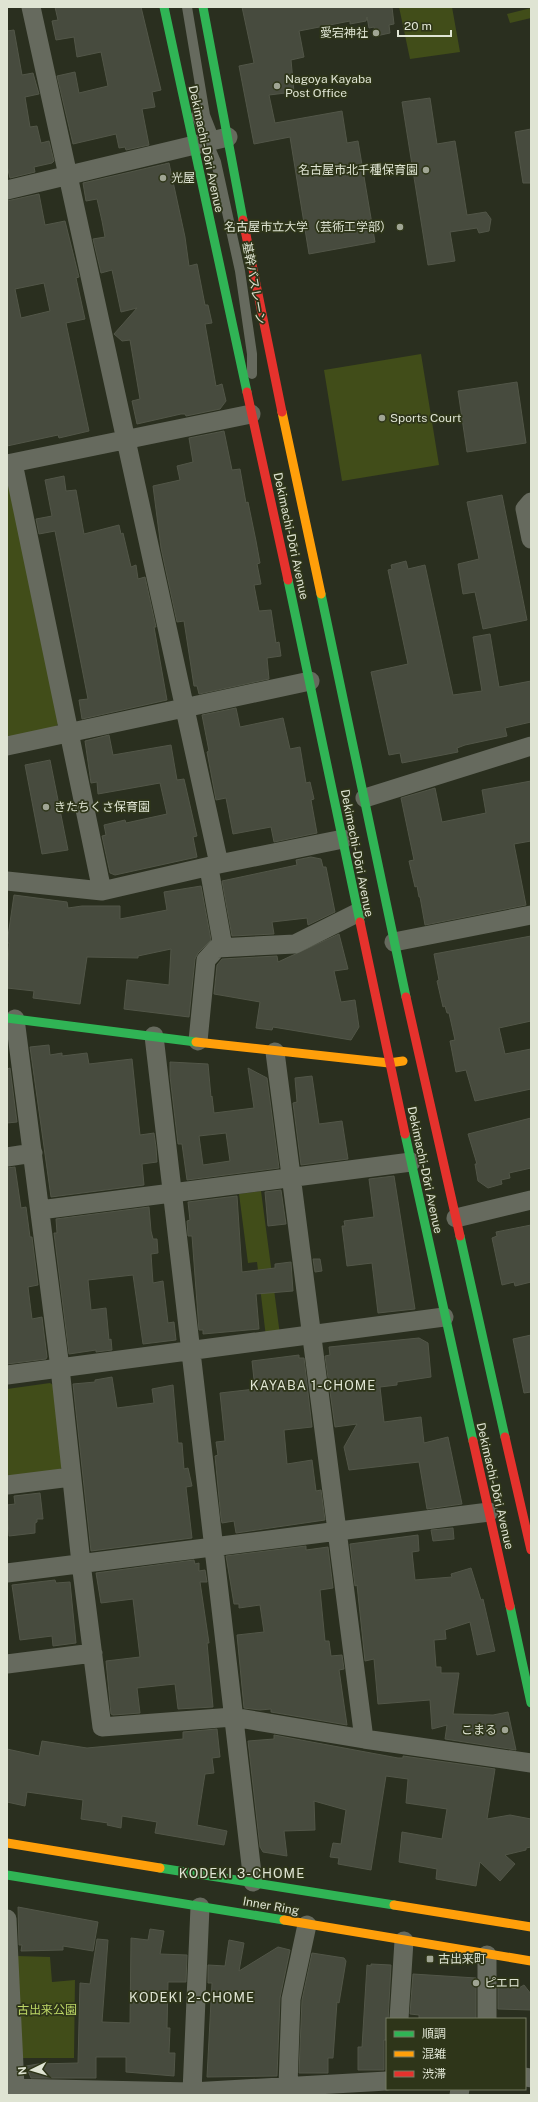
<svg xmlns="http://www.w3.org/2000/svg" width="538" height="2102" font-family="'Public Sans','Noto Sans JP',sans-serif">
  <rect width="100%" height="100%" fill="#2a2f1f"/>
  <!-- green -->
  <path fill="#414d19" d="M399 7H452L460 52 410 59Z
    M531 8V18L510 23 507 14Z
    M421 354 439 465 342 481 324 370Z
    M7 475 59 723 54 728 7 738Z
    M261 1191 280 1335 266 1337 257 1262 248 1263 239 1194Z
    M50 1383 55 1386 63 1466 58 1472 7 1477V1389Z
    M17 1956 50 1957 52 1982 75 1980 74 2058H21Z"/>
  <!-- building -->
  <path fill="#474b3e" stroke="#525648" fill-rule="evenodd" d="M55 7H141L161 90 152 92 155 107 142 109 149 145 126 150 125 147 119 148 116 134 73 144 57 76 75 72 79 93 108 86 101 52 77 57 74 37 56 40 52 21 58 20Z
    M242 7H392L394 24 389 25 390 33 376 36 374 27 369 28 367 17 366 21 350 24V21L299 31 304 57 291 60 294 92 269 95 275 123 342 111 347 143 358 141 375 242 309 254 290 137 254 144 239 66 254 63Z
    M14 30 22 75 33 73 39 94 25 97 30 127 37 126 41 143 49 141 54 161 52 163 34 167 35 172 10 178 7 166V31Z
    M430 98 437 144 455 141 467 215 486 212 491 219 489 231 479 233 477 228 450 232 455 261 428 265 402 102Z
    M531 129V183H523L515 132Z
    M169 163 185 237 189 266 197 264 205 305H208L212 323 205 324 216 386 222 384 226 401 220 409 186 416 185 414H181L137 424 132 401 140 399 130 340 122 341 114 334 137 308 121 312 112 270 101 273 93 239 105 237 102 221 97 199 86 201 83 183Z
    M39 194 45 225 65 221 79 277 76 278 85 319 66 323 89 431 59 438 58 435 7 446V201ZM44 283 50 311 21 318 15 289Z
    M517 382 526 443 467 452 458 391Z
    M224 431 232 470 240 469 246 503 248 502 256 541 260 563 257 564 261 584 254 585 259 611 271 610 276 643 279 642 281 656 267 658 269 679 199 694 197 686H194L184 621 177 622 161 548 153 486 180 480 177 466 193 462 189 438Z
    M64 476 66 491 76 490 84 534 119 525 121 534 123 533 131 567 136 565 138 579 145 577 156 627H154L167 700 82 719 79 700 88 699 55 531 39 534 36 519 52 516 45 480Z
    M502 495 527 620 483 629 475 592 463 594 458 564 479 559 467 502Z
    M406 561 408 569 425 565 453 695 482 691 473 637 490 634 499 687 531 681V722L505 728 507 736 465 745 457 748 458 752 402 763 400 753 389 755 371 672 408 664 388 570 392 569 391 565Z
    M236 708 240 727 283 718 290 749 300 747 306 783 310 782 314 799 311 800 317 833 274 842 271 827 233 834 226 798 216 800 207 752 209 751 202 715Z
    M109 735 113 755 171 745 177 780 184 779 197 836 193 837 197 857 115 875 110 873 102 836 106 835 104 825 125 820 126 823 167 814 160 783 98 794 97 782 91 783 85 741Z
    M50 760 68 850 42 854 25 765Z
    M531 781V841L514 844 526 905 425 925 420 897H419L417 886 415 887 409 861 414 860 401 798 435 788 442 822 486 813 482 790Z
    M311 857 321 859 323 867H326L335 912 308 925 307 918 272 922 274 934 232 936 222 881 297 865 296 860Z
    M201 886 211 940 198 953 195 959 189 1017 124 1009 127 980 169 985 171 949 138 956V958L87 957 80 1004 33 998 34 991 7 988 9 943H7L14 895 67 902 68 908 82 906H120V919L167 910 164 892Z
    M339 934 348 969 334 971 341 1002 355 1000 359 1027 351 1040 273 1027 272 1030 256 1028 260 1002 214 994 217 965 222 959 277 956 278 962Z
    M531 936V1021L499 1028 505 1054 531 1049V1089L475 1101 466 1070 456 1072 450 1041 455 1040 449 1013H447L445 1006 443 1007 437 981 439 980 434 954Z
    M49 1045 50 1055 62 1053V1056L87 1053 89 1064 132 1059 140 1135 154 1133 156 1147 157 1162 142 1164 144 1185 51 1197 30 1047Z
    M170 1062 208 1064 211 1097 212 1096 214 1113 254 1108 248 1068 267 1078 279 1168 187 1180 182 1144H178L170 1076ZM226 1133 230 1161 203 1165 199 1136Z
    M10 1068 17 1122 7 1123V1069Z
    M312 1076 319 1124 342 1121 348 1159 301 1165 293 1103 297 1102 295 1078Z
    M531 1118V1168L509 1173 510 1178 501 1180 502 1184 488 1188 478 1181 475 1164H477L468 1134Z
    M15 1167 21 1208 26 1207 30 1237H32L38 1285 28 1287 32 1319 42 1317 47 1357 46 1359 7 1364V1168Z
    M394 1176 415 1309 378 1313 372 1263 347 1266 342 1226H345L344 1221 374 1217 369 1179Z
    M281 1190 286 1224 268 1226 265 1192Z
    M237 1196 242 1272 275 1268V1264L291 1262 293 1291 256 1294 259 1329 203 1334V1330H199L192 1236H188L187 1221 190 1220 188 1202Z
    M149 1207 151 1231 153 1239H157L158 1253 151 1254 153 1283 163 1281 168 1323 174 1322 176 1340 143 1344 133 1275 88 1280 91 1310 106 1308 109 1340 111 1339 112 1350 96 1352V1350L69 1354 54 1233H57L56 1219Z
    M531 1225V1282L515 1286 514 1282 502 1285 492 1238 497 1236 496 1232Z
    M313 1259H320L322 1271 315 1272Z
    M531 1335V1392L524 1393 513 1339Z
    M419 1338 428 1343 431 1377 397 1382V1385L380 1387 384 1422 421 1417 424 1443 448 1437 462 1504 427 1509 419 1462 349 1470 344 1447 357 1424 335 1427 325 1356 330 1355 329 1347Z
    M299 1355V1358H304L312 1427 284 1430 287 1464 312 1460 316 1491 321 1490 325 1520 236 1533 234 1521 222 1523 221 1518 215 1456 218 1455 216 1442 225 1441 220 1393 255 1389 252 1361Z
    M112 1377 117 1408 154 1403 152 1389 173 1385 178 1443H182L184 1469 188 1468 192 1486 186 1487 192 1538 91 1551 73 1384 95 1382V1380Z
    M40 1493 43 1519H37V1522L35 1523V1533L9 1536 7 1505 15 1504 14 1496Z
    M453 1528 454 1539 433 1541 431 1530Z
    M418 1535 419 1551 412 1552 415 1580 452 1577 451 1574 471 1568 481 1600 483 1599 495 1651 477 1655 470 1622 445 1630 446 1639 434 1640 436 1667H441V1673H459L453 1714 493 1715 508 1712 516 1750 445 1739 447 1725 432 1729 430 1700 378 1704 374 1659 365 1661 357 1585 355 1586 350 1544Z
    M306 1546V1550L328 1547 333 1588 320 1590 325 1641H329L331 1656 342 1655 344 1669 339 1670 347 1725 271 1712V1709L260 1710 244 1708 237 1635 264 1632 260 1605 239 1608V1604H234L226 1556Z
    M194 1560 195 1564 199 1563V1571L205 1570 207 1582H200L209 1643H207L213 1707 178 1709 175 1684 137 1688 140 1713 113 1715 111 1714 106 1661 140 1657 133 1599 101 1603 96 1573Z
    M55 1580 56 1583 70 1582 76 1643 53 1646 52 1636 20 1640 12 1585Z
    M217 1729 220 1757 212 1758 214 1773 205 1774 197 1825 227 1831 224 1845 155 1833 157 1822 122 1816 121 1828 107 1825 108 1823 81 1819 83 1800 27 1792 25 1806 7 1802V1749L39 1756 42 1741 87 1748 183 1739V1732Z
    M274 1735 398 1758H403V1756L495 1769 487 1819 510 1815 531 1819V1847L526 1848V1850L505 1855 515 1864 500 1881 480 1862 476 1886 436 1879 437 1869 399 1862 402 1832 442 1839 447 1809 406 1803 408 1779 386 1776 371 1870 338 1864 339 1858 330 1857 333 1843 341 1844 346 1810 314 1801 315 1830 284 1831 287 1856 263 1852 260 1847 248 1741 274 1739Z
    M18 1907 98 1922 93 1951 63 1946V1950L21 1951 22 1945H19Z
    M150 1929 164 1931 160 1954 187 1955 186 1982H168L167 2028H170L169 2053H175L174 2076 126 2072V2057H96V2078H31L26 2066 38 2064 78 2063 80 1983 90 1984 97 1939 108 1940 102 2022 130 2023 131 1938 148 1940Z
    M229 1940 244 1943 239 1971 278 1947 290 1950 280 1998 277 2076 207 2077 212 1983H208V1965L225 1966Z
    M312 1953 344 1958 346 1961 339 2003 337 2002 333 2058H328V2073H299L302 2000Z
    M371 1964 391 1965 387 2040H384V2070H358V2047H362L367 1965 371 1966Z
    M413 1974 476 1978V2019H419V2015L410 2014Z
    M524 1985 531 1994V2010L498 2009V1986L517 1989Z"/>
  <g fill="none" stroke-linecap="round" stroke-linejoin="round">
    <!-- lane -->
    <path stroke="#666a5e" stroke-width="10" d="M187 7 205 115 216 143
      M196 115 216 162 240 271 252 354V374"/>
    <!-- street -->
    <path stroke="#666a5e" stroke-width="19" d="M31 7 219 864
      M7 190 228 137
      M13 463 102 891
      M7 464 251 414
      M531 502 525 509 531 539
      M7 746 310 681
      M365 798 531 746
      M209 868 223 947
      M7 881 102 891 219 864 343 839
      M394 942 531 915
      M15 1019 60 1368 81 1563 102 1727 233 1717 364 1739 531 1763
      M154 1036 253 1882
      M198 1041 206 960 217 948 295 944 357 913
      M275 1052 364 1739
      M7 1157 33 1153
      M40 1210 411 1162
      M456 1218 531 1200
      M7 1375 444 1317
      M7 1485 71 1477
      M7 1573 489 1512
      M7 1664 93 1653
      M7 1919 15 2087
      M399 2019 404 1941
      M487 2019V1955
      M525 2077 531 2078
      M288 2086 291 1999 307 1925
      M7 2088 192 2092 387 2081
      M192 2092 200 1907
      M459 2095 460 2089"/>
    <!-- fast -->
    <path stroke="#30b455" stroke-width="9" d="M164 7 247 392
      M203 7 243 220
      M288 580 360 922
      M321 594 406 997
      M7 1018 196 1042
      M405 1134 473 1441
      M460 1236 505 1437
      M510 1606 531 1703
      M160 1868 394 1905
      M7 1875 284 1920"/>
    <!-- slow -->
    <path stroke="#ff9f0a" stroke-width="9" d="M282 412 321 594
      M196 1042 389 1063 403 1061
      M7 1843 160 1868
      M394 1905 531 1927
      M284 1920 531 1961"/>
    <!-- jam -->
    <path stroke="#e5322d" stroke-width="9" d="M243 220 282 412
      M247 392 288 580
      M360 922 405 1134
      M406 997 460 1236
      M505 1437 531 1550
      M473 1441 510 1606"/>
  </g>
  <!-- markers -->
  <g fill="#a0a594" stroke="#2e3519" stroke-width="1.5">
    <circle cx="376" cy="33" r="4"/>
    <circle cx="277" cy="86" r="4"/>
    <circle cx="426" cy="170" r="4"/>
    <circle cx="163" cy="178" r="4"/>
    <circle cx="400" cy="227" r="4"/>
    <circle cx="382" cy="418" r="4"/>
    <circle cx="46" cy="807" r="4"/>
    <circle cx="505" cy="1730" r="4"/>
    <rect x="426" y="1955" width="8" height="8" rx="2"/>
    <circle cx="476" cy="1983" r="4"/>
  </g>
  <g text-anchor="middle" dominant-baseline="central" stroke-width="3.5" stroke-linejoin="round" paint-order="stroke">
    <!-- poi labels -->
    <g font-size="12" fill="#dfe4d3" stroke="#2e3519" text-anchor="start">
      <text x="368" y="33" text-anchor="end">愛宕神社</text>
      <text x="285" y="79">Nagoya Kayaba<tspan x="285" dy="14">Post Office</tspan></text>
      <text x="418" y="170" text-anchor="end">名古屋市北千種保育園</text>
      <text x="171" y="178">光屋</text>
      <text x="392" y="227" text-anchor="end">名古屋市立大学（芸術工学部）</text>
      <text x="390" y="418">Sports Court</text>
      <text x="54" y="807">きたちくさ保育園</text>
      <text x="497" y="1730" text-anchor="end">こまる</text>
      <text x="438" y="1959">古出来町</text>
      <text x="484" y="1983">ピエロ</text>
    </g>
    <!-- street labels -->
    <g font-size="12" fill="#dfe4d3" stroke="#2e3519">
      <text transform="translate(206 149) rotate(78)">Dekimachi-Dōri Avenue</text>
      <text transform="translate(254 283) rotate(80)">基幹バスレーン</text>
      <text transform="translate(291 536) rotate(78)">Dekimachi-Dōri Avenue</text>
      <text transform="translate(357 853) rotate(79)">Dekimachi-Dōri Avenue</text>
      <text transform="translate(425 1170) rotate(78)">Dekimachi-Dōri Avenue</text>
      <text transform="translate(495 1486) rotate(77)">Dekimachi-Dōri Avenue</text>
      <text transform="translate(271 1906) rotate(10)">Inner Ring</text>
    </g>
    <!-- park labels -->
    <g font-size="12" fill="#bdd766" stroke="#2e3519">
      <text x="47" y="2010">古出来公園</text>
    </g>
    <!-- neighbourhood labels -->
    <g font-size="13" letter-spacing="1" fill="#dfe4d3" stroke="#2e3519">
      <text x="313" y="1385">KAYABA 1-CHOME</text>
      <text x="242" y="1873">KODEKI 3-CHOME</text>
      <text x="192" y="1997">KODEKI 2-CHOME</text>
    </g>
  </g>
  <!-- border -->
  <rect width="538" height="2102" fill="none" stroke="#dfe4d3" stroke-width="16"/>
  <!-- legend -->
  <rect x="386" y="2018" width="140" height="72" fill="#2e3519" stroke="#757b63"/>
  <rect x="394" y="2031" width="20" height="6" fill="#30b455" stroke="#757b63"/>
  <text x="422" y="2038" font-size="12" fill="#dfe4d3">順調</text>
  <rect x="394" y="2051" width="20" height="6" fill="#ff9f0a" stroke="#757b63"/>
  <text x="422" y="2058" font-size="12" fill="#dfe4d3">混雑</text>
  <rect x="394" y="2071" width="20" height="6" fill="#e5322d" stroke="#757b63"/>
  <text x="422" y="2078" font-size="12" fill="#dfe4d3">渋滞</text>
  <!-- north arrow -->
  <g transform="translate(32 2070) rotate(265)" stroke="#2e3519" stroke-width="3" paint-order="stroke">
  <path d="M0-3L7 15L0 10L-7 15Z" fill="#dfe4d3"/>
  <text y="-6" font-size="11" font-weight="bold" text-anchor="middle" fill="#dfe4d3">N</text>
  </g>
  <!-- scale -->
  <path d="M398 30v6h53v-6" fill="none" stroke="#dfe4d3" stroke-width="2"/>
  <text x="404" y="30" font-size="12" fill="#dfe4d3" stroke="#2e3519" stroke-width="3" paint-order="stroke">20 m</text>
</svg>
